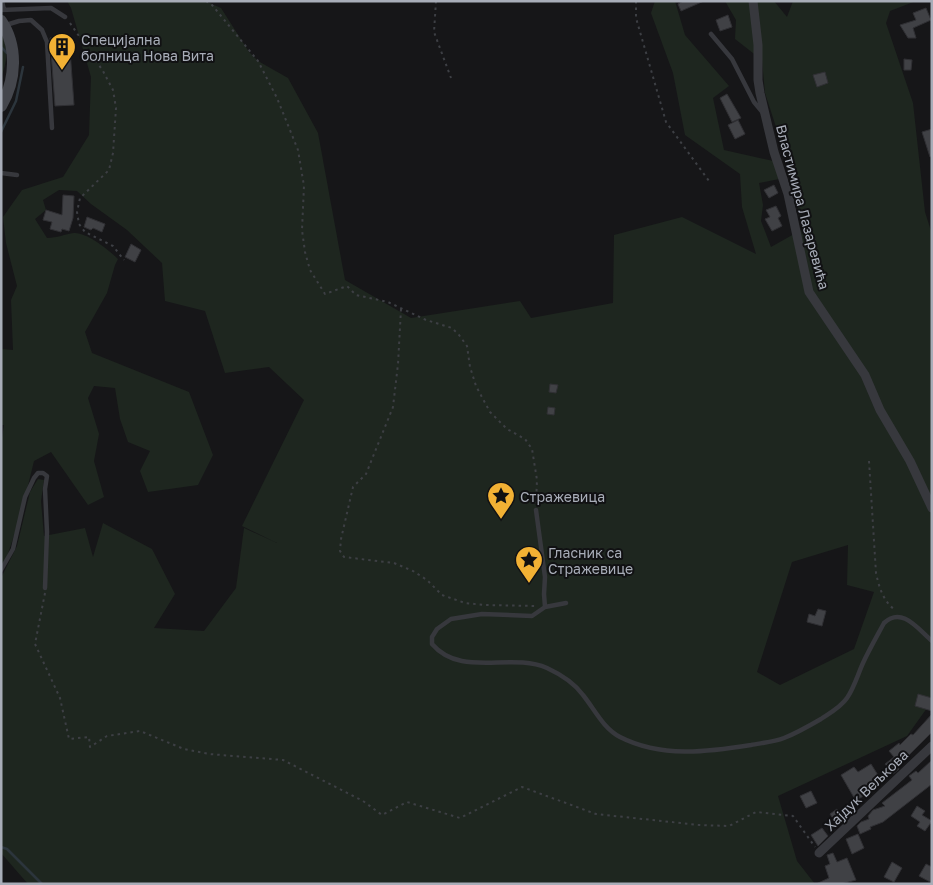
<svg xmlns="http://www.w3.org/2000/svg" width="933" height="885" font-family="'Golos Text',sans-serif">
  <rect width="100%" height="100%" fill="#161618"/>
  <!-- green -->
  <path fill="#1e261f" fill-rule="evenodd" d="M67 1H205L221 8 249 52 258 61 288 78 318 133 345 280 411 318 520 301 531 318 613 303 614 235 682 217 756 254 742 207 740 174 685 135 673 73 651 13 655 1H675L685 35 729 86 713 98 724 150 778 162 784 178 759 183 763 205 761 221 771 247 803 229 787 161 765 93 759 27 752 1H774L787 17 793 1H916L890 11 886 23 913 103 925 212 932 234V701L907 736 778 796 797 861 815 884H28L1 853V578L17 546 30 492 38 479 44 480 41 501 44 536 85 528 93 557 103 523 152 549 175 594 154 628 204 631 236 588 244 528 277 543 242 526 304 400 269 367 225 373 205 311 165 301 162 263 127 230 91 204 77 191 59 190 43 200 46 210 35 219 47 238C57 238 65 234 74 233 87 232 110 251 118 259L115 265 107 293 85 332 92 353 189 392 213 455 198 485 148 492 140 471 150 451 128 442 120 419 115 388 94 386 88 398 99 434 94 461 104 497 88 505 51 452 34 461 21 514 5 563 1 569V443L4 425H1V349L13 350 11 300 17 286 6 243 3 217 22 190 63 177 89 135 91 77 71 8ZM848 545 847 585 874 592 854 649 780 685 757 672 792 562Z
    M725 1H752L758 57 735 39 736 20Z
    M1 34C10 49 6 64 1 78Z"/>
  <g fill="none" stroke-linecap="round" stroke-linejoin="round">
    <!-- stream -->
    <path stroke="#2c353c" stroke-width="2.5" d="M1 47 7 53
      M1 132 16 101 23 67
      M1 847 7 849 42 884"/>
  </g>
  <!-- building -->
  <path fill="#404145" stroke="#303034" d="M683 1H704L681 11 678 4Z
    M926 8 931 20 913 28 916 38H908L900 25 916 20 913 13Z
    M728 15 732 27 720 31 716 20Z
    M69 36 74 105 55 106 50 38Z
    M904 59 912 60 911 70H904Z
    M825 72 828 83 817 87 813 75Z
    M727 94 741 118 732 122 720 98Z
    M738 120 745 134 735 139 728 125Z
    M932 129V156L930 157 922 132Z
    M774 185 778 193 769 198 764 190Z
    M63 195 74 196 73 218 69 231 62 229 61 232 50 229 52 222 43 220 46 210 62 215Z
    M776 206 781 216 778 218 782 226 772 231 765 219 770 217 766 210Z
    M87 217 105 224 102 232 93 228 91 230 84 227Z
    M131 244 141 250 135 262 125 257Z
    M550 384 558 385 556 393 549 392Z
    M548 407 555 408 554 415 547 414Z
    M818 609 826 611 822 626 807 622 809 614 815 616Z
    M918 694 932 698V711L915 706Z
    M932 714V732L909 755 910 756 897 766 899 769 893 774 885 764 894 757 889 751 899 743 900 745 911 734 913 735Z
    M932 760V784L883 822 870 827 871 829 860 834 857 826 861 822 869 819 868 816 873 810 885 806 882 803 912 780 909 776 916 771 918 773Z
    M871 764 881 780 861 792 863 796 856 801 841 775 854 767 858 772Z
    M811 791 817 803 806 808 800 796Z
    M917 806 925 811 922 815 932 821 925 831 917 826 920 822 911 816Z
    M837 809 844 820 838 826 830 814Z
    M822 828 828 836 818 846 811 835Z
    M858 834 864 848 852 854 846 839Z
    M833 853 837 862 847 858 856 880 841 884H816L829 878 825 866 830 864 827 855Z
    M892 862 902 868 894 882 884 877Z
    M926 864 932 867V883L919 876Z"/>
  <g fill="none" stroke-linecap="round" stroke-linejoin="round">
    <!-- path -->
    <path stroke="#3d3f44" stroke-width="2" stroke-dasharray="2.5 4" stroke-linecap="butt" d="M206 1 212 5 258 61 277 98 298 150 304 186 302 230 305 252 310 270 325 294 347 286 356 295 388 302 426 320 452 328 459 335 467 346 470 367 476 386 490 412 507 429 525 439 532 449 537 480 536 503
      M436 1 434 32 451 78
      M636 1V18L666 122 709 181
      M70 23 103 71 113 90 116 108 113 153 109 170 80 198 77 212 79 224 85 232 113 246 124 260
      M401 309 398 364 393 407 366 474 353 487 341 539 340 551 344 557 394 563 413 571 427 580 442 595 465 603 484 605 535 606
      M869 461 876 573C879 587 883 601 895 610
      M45 593 35 644 60 698 69 739 89 737 90 747 107 736 140 731 184 749 209 754 283 760 363 801 382 815 407 802 460 818 522 787 596 814 699 825 729 826 756 812 793 816 815 847"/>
    <!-- lane -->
    <path stroke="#37383d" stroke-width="4.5" d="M2 1 4 10
      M1 10 51 8 65 17
      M6 25 19 21 31 20 42 30 47 42 52 128
      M711 34 732 59 754 102 764 114
      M1 173 17 175
      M536 510 545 577 544 594 545 607 532 616 482 614 451 619 437 629 432 637V644C461 678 510 652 547 668 560 674 575 684 583 695 595 710 603 728 620 737 661 758 708 752 751 745 761 743 774 742 784 738 797 733 809 726 821 719 830 713 841 707 847 698 854 688 858 674 863 663 869 650 877 636 884 623 902 606 918 629 932 641
      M1 570 13 549 25 497 34 478 38 473H43L47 476 45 489 47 532 45 588
      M545 607 566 603"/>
    <!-- street -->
    <path stroke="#37383d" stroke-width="9" d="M753 1 758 45V80L760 93 774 152 788 194 809 292 865 375 880 410 910 461 932 508
      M819 853 932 746"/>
    <!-- secondary -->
    <path stroke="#45474d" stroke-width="12" d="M1 21C18 46 16 81 1 106"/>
  </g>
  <!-- icons -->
  <defs>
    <symbol id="building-pin" viewBox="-11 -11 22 30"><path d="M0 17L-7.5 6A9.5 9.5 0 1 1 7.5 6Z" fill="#f2b134" stroke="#111113"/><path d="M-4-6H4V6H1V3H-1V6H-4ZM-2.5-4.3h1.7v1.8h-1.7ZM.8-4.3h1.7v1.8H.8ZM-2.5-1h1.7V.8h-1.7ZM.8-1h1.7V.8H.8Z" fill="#111"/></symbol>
    <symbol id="sight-pin" viewBox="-11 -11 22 30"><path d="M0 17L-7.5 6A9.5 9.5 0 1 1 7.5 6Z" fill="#f2b134" stroke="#111113"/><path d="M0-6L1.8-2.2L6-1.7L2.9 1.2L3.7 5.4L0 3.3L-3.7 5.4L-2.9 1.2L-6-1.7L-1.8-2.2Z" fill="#111"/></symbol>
  </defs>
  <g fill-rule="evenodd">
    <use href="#building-pin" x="46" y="31" width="32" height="43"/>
    <use href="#sight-pin" x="485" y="480" width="32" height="43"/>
    <use href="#sight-pin" x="513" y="544" width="32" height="43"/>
  </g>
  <g text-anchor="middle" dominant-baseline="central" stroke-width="4" stroke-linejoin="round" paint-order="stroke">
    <!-- poi labels -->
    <g font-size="14" fill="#a8adb8" stroke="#111113" text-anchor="start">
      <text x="81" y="39">Специјална<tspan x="81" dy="16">болница Нова Вита</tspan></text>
      <text x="520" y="496">Стражевица</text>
      <text x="548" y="552">Гласник са<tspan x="548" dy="16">Стражевице</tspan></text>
    </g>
    <!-- street labels -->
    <g font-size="14" fill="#a8adb8" stroke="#111113">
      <text transform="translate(803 207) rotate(75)">Властимира Лазаревића</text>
      <text transform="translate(866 790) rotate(-44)">Хајдук Вељкова</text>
    </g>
  </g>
  <!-- border -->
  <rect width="933" height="885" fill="none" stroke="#a8adb8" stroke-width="5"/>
</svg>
